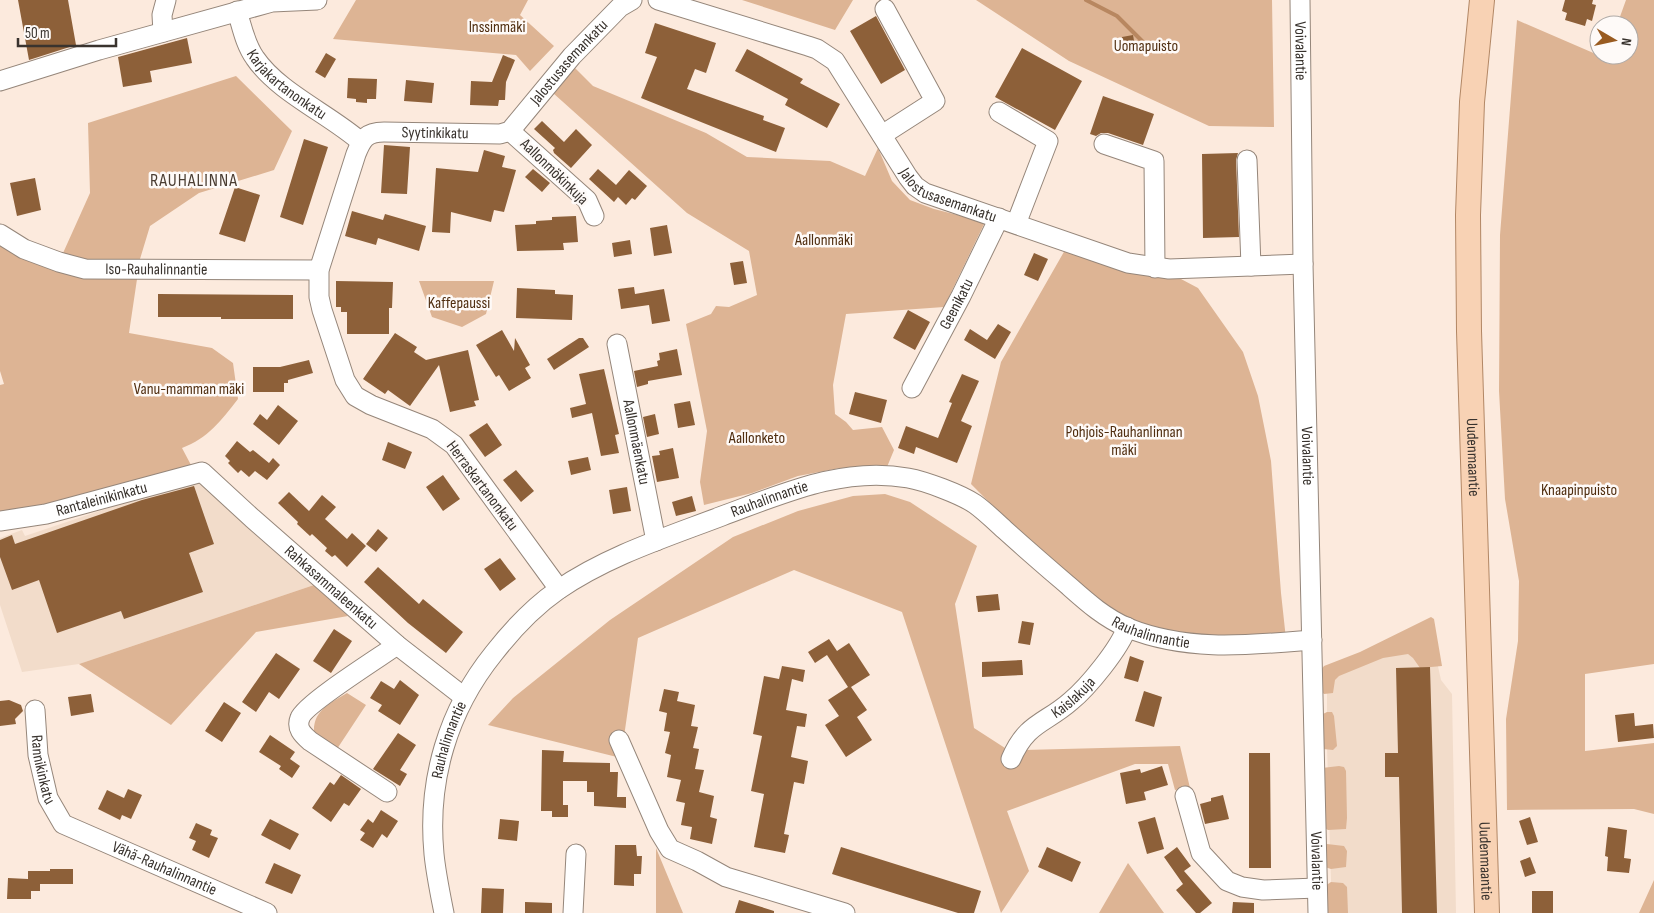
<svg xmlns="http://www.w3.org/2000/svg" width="1654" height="913" font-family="'Sofia Sans Condensed',sans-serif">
  <rect width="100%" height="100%" fill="#fceadd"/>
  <!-- built -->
  <path fill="#f2dcca" d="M198 478 314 585 79 664 22 672 0 605V538L22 530 25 536Z
    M1428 621 1441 680 1452 694 1456 913H1332L1327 746V671Z"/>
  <!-- green -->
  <path fill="#ddb494" d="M356 0H528L520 15 554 46 530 71 516 55 333 39Z
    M742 0H853L835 30Z
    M976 0H1272L1274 127 1209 126 1069 61Z
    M1626 0H1654V664L1585 674V751L1654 743V814L1634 809 1507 810 1506 719 1518 641 1519 581 1505 499 1499 391 1500 235 1517 20 1605 58 1607 55H1629V25H1617Z
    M575 68 593 86 706 133 747 157 830 161 865 176 878 148 892 181 910 200 934 209 985 222 944 307 846 314 833 385 835 414 846 422 853 430 882 427 894 450 887 467 840 468 798 476 752 493 704 505 700 482 707 431 686 324 711 314 716 306 729 307 757 295 749 251 687 213 553 93Z
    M236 76 292 131 274 170 199 193 150 226 140 259 129 333 212 348 233 363 238 399C221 421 208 438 182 448L191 465 46 509 0 514V385L4 384 0 371V234L59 262 90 193 88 123Z
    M1065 250 1129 273 1181 279 1198 288 1243 352 1258 396 1271 461 1281 593 1286 639 1210 646 1097 611 971 484 1001 362Z
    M419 281H494L486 314 462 327 432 317Z
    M885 494 910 502 977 546 955 604 974 728 1005 748 1024 750 1180 746 1190 788 1175 790 1168 764H1135L1007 811 1029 871 1001 913 902 612 794 570 638 638 621 758 488 725 513 698 610 620 733 537 798 511 853 496Z
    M314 585 348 616 256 632 171 725 79 664Z
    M1431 617 1434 619 1442 666 1420 668 1413 658 1408 654 1383 658 1339 676 1335 680 1333 693 1324 694 1322 692 1321 670 1324 666 1360 652Z
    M347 693 366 705 337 749 314 732C313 710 331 703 347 693Z
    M1327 712H1332L1334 716 1337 746 1333 750 1323 749 1321 715Z
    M1339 766 1344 767 1346 771 1347 818 1346 829 1328 830 1323 827 1322 768Z
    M1327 844 1344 846 1347 851 1346 867 1331 869 1325 867 1323 846Z
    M656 848 683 913H656Z
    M1128 863 1164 913H1099Z
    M1654 880V913H1639Z
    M1331 882 1343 883 1347 887 1348 913H1324L1325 886Z"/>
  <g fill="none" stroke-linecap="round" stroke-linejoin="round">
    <!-- stream -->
    <path stroke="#b88760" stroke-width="4" d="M1086 0 1117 16 1144 43"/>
  </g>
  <!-- building -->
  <path fill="#8d6039" d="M18 0H68L76 45 29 60Z
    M1565 0H1593L1592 4 1596 5 1592 21 1587 19 1585 26 1565 20 1567 13 1562 11Z
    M876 16 905 70 881 84 850 31Z
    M655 23 716 43 706 73 695 69 687 89 764 116 763 120 785 128 776 152 641 98 657 57 645 53Z
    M1133 35 1135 46 1123 48 1122 37Z
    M187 38 192 63 150 71 152 82 123 87 118 57Z
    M1022 48 1082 81 1055 130 995 97Z
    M747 49 803 79 800 83 840 104 827 128 785 105 788 99 735 71Z
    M326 53 336 59 325 78 315 72Z
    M503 55 515 60 506 82 505 100H499L498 106 470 105 471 81 492 82Z
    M348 78 377 79 376 99H367V103L356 102V99L347 98Z
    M406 80 434 83 432 103 404 101Z
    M1103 96 1154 114 1143 145 1108 133H1101L1096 136 1090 134Z
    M542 121 564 142 576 129 592 145 571 168 554 153 553 150 555 148 534 129Z
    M304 139 328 147 303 225 280 217Z
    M384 145 410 147 407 194 381 193Z
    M484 150 505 156 502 167 516 170 504 212 494 210 491 222 451 212 450 233 432 232 436 168 478 172Z
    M1238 153 1236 160 1239 237 1203 238 1202 154Z
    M533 169 550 183 542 192 525 177Z
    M598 169 616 185 629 170 647 186 635 200 632 198 626 205 618 197 614 202 589 179Z
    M35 178 41 210 17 216 10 183Z
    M235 187 260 195 245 242 219 234Z
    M352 211 383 220 385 214 426 226 419 251 378 238 376 245 345 236Z
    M576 216 578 242 563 243 564 250 517 251 515 225 536 224V221L552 220V217Z
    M667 225 672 253 654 256 650 228Z
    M630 240 632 254 614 257 612 243Z
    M1034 253 1048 259 1038 281 1024 275Z
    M743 261 747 283 734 285 730 263Z
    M336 281 393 282 392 308H389V334H347V312H341V307H336Z
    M634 287 635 294 664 289 670 321 652 324 649 305 621 309 618 289Z
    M517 288 555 290V294L573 295 572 320 516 318Z
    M158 294 293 295V319H221V317H158Z
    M908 310 930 322 915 350 893 338Z
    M998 324 1011 332 995 359 964 340 970 329 987 340Z
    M502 330 514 351 515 338 530 365 525 368 531 378 509 391 499 375 496 377 476 345Z
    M395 333 417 347 414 352 426 360 468 350 479 400 474 401 476 406 450 412 439 365 410 406 388 390 385 394 363 379Z
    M579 338H583L589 347 554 370 547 359Z
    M677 349 682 375 648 381V384L637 387 634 371 658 366 657 361 660 360 659 353Z
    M309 360 313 373 288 380V383H284V392H253V367H280Z
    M604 369 619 434 615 435 619 453 601 456 592 413 572 418 570 408 586 404 579 374Z
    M962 374 979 381 961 421 972 426 957 463 916 447 914 454 898 448 906 426 938 438 952 403 949 402Z
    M855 392 887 400 881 423 849 414Z
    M690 401 695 425 678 428 674 404Z
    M278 405 298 421 279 445 253 424 260 414 267 420Z
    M655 414 659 434 647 437 643 417Z
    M487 423 502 445 485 457 469 435Z
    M237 441 250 452 253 450 269 463 273 458 280 465 267 480 255 471 249 477 241 470 238 473 228 463 230 461 225 456Z
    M388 442 412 452 405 469 382 460Z
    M673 448 679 478 657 482 652 456 660 455 659 451Z
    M588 457 591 470 571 475 568 461Z
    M516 470 534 491 521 502 503 480Z
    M443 475 460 499 443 511 426 487Z
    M194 486 214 544 189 553 203 592 124 619 121 611 57 633 39 580 12 590 0 557V540L12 535 15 544 142 500Z
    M627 487 631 511 613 514 609 490Z
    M289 492 309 511 322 495 336 507 325 519 347 539 352 533 366 546 347 567 335 555 332 557 325 551 327 548 312 534 310 536 297 524 298 522 278 503Z
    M692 496 696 511 676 516 672 502Z
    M378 529 388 538 376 552 366 544Z
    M500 558 516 579 500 591 484 569Z
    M378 567 419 604 423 599 463 632 446 653 408 623 364 582Z
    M998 594 1000 610 978 612 976 596Z
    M1022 621 1034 623 1030 645 1018 643Z
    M334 629 352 641 331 673 313 661Z
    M829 639 837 651 849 643 870 675 851 687 867 710 857 717 872 740 846 757 825 725 839 716 828 700 848 687 827 655 815 663 808 652Z
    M276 653 300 669 279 699 269 692 256 712 242 702Z
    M1130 656 1144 661 1138 682 1124 678Z
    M1022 660 1023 675 982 677V662Z
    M782 666 805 670 803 682 792 679 786 710 807 714 805 727 797 726 791 757 808 761 804 784 794 782 784 834 789 835 785 853 754 847 764 794 751 791 762 736 753 734 764 676 779 679Z
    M1430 667 1437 913H1402L1399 777H1385V753H1398L1396 668Z
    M400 680 419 695 400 725 378 711 382 705 370 698 381 681 394 689Z
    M664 689 679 692 677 701 695 705 691 726 698 727 693 748 699 749 695 769 704 770 699 792 714 796 710 817 717 819 712 844 690 839 692 827 681 825 685 803 676 801 681 780 667 777 671 755 665 753 670 732 664 731 667 713 659 711Z
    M1144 691 1162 697 1154 727 1135 721Z
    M91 694 94 712 71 716 68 697Z
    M9 700 21 705 23 711 15 719 16 724 0 726V701Z
    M224 702 241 713 222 742 205 731Z
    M1634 713 1635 726 1653 724 1654 738 1618 742 1615 715Z
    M398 733 416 745 400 770 407 774 400 786 373 769Z
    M270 735 295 752 290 759 300 766 292 778 279 769 281 766 259 752Z
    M542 750 564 751 563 762 610 763V772H618L617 797H626V808L594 806V792H587V781H563V805H568V817H552V811H541Z
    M1249 753H1270L1271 868H1249Z
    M1162 766 1168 785 1144 792 1146 800 1126 804 1120 773 1140 769 1141 773Z
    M341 775 361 789 349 806 344 803 331 822 312 808 330 782 334 785Z
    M128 789 142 795 131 819 122 815 120 820 98 809 107 790 124 798Z
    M1223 795 1229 819 1205 824 1200 804 1211 801V798Z
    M381 810 398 821 387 838 382 834 373 848 360 840 365 833 360 830 368 819 373 823Z
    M1155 817 1164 849 1147 854 1138 822Z
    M1530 817 1538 842 1527 845 1519 821Z
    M270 819 299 834 290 850 261 835Z
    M500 819 519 821 517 841 498 839Z
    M196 823 212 830 210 835 218 838 209 858 192 850 196 841 189 838Z
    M1608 827 1627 830 1624 858 1631 859 1629 873 1607 871 1608 857 1605 856Z
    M615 845H636L637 856H642L641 874H634V886L614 885Z
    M841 847 981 891 974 913H958L832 874Z
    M1047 847 1081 862 1072 882 1038 867Z
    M1177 847 1191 866 1184 871 1212 903 1200 913H1196L1176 890 1183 884 1164 857Z
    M1530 857 1536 873 1525 877 1520 861Z
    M274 863 301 875 292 894 265 883Z
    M50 869H73V884H40V891H31V899H7L8 878 28 879V871H50Z
    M482 888 504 889 503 913H481Z
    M1532 891H1553V913H1532Z
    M739 900 774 911V913H735Z
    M525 902 552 903V913H525Z
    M1233 902 1254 903V913H1232Z"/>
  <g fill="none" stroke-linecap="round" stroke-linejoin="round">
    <defs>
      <g id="minor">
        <path id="s1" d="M658 0 808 46 817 49 835 61 908 177 915 186 925 193 1128 263 1169 269 1303 264"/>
        <path id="s2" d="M1300 0 1303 264 1318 913"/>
        <path id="s3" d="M237 11C242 27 245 44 255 58 278 92 329 114 361 142"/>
        <path d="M163 32 162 15 166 0"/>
        <path d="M0 81 99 50 272 2 317 0"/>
        <path d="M999 112 1048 141 1016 224"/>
        <path d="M510 131 587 200 594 216"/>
        <path d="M882 135 935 101 885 9"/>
        <path d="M1104 144 1154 161 1155 268"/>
        <path d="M1247 160 1251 266"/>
        <path id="s4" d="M0 234 24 249 59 262 85 269 319 270"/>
        <path id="s5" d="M617 344 656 541"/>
        <path id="s6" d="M912 388 961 296 999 218"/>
        <path id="s7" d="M0 521 46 514 202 472 252 518 397 645 464 697"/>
        <path id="s8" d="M559 589 454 445 432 429 371 405 355 396 345 380 322 310 319 297V270L356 154C362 139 366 132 384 132L500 134 510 131 572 56 620 7 632 0"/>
        <path id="s9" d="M35 710 38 755 48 798 63 824 267 913"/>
        <path d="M619 740 659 831 670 849 697 861 726 877 845 913"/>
        <path id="s10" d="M1011 759C1027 722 1045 724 1071 701 1088 687 1120 648 1127 627"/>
        <path d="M387 792 310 741C302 734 296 728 300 718 305 704 380 657 397 645"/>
        <path d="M1185 796 1201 853 1227 881 1242 887 1263 890 1317 888"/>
        <path id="s11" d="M444 913C440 893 436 874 434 854 427 780 448 710 494 653 512 630 535 606 558 590 607 556 667 537 722 516 782 494 843 466 908 478 925 481 960 494 975 504 986 512 996 522 1006 531 1027 550 1048 568 1070 587 1088 603 1105 618 1128 628 1188 652 1249 645 1312 640"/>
        <path d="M573 913 576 854"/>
      </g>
      <g id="major">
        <path id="s12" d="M1482 0 1472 102 1468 215 1469 331 1487 913"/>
      </g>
    </defs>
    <!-- minor casing -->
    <use href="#minor" stroke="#95867a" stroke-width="21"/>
    <!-- major casing -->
    <use href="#major" stroke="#b28765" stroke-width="26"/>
    <!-- minor -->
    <use href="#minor" stroke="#fff" stroke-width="19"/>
    <!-- major -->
    <use href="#major" stroke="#f8d2b4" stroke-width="24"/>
  </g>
  <g text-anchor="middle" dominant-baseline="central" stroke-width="5" stroke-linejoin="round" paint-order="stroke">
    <!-- park labels -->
    <g font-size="16" fill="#502e10" stroke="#fefaf8">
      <text x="497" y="27">Inssinmäki</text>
      <text x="1146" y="46">Uomapuisto</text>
      <text x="824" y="240">Aallonmäki</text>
      <text x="459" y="303">Kaffepaussi</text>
      <text x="189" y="389">Vanu-mamman mäki</text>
      <text x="1124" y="432">Pohjois-Rauhanlinnan<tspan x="1124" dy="18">mäki</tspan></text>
      <text x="757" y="438">Aallonketo</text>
      <text x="1579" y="490">Knaapinpuisto</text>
    </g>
    <!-- street labels -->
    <g font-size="16" fill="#39332e" stroke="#fefaf8">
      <text stroke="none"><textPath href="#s2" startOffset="51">Voivalantie</textPath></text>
      <text stroke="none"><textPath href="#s8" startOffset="800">Jalostusasemankatu</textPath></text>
      <text stroke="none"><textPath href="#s3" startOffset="92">Karjakartanonkatu</textPath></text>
      <text stroke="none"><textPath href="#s8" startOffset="634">Syytinkikatu</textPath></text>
      <text transform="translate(554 172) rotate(44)">Aallonmökinkuja</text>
      <text stroke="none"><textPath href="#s1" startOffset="370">Jalostusasemankatu</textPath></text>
      <text stroke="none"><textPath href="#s4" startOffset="164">Iso-Rauhalinnantie</textPath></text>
      <text stroke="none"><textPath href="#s6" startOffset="95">Geenikatu</textPath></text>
      <text stroke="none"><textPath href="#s5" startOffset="100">Aallonmäenkatu</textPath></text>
      <text stroke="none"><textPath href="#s12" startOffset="458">Uudenmaantie</textPath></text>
      <text stroke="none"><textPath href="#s2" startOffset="456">Voivalantie</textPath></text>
      <text transform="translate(482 486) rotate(53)">Herraskartanonkatu</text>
      <text stroke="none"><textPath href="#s7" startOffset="104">Rantaleinikinkatu</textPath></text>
      <text stroke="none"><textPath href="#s11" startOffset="596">Rauhalinnantie</textPath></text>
      <text stroke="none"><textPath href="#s7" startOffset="381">Rahkasammaleenkatu</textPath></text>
      <text stroke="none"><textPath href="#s11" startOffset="1031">Rauhalinnantie</textPath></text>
      <text stroke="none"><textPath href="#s10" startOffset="89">Kaislakuja</textPath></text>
      <text stroke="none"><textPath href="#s11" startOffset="176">Rauhalinnantie</textPath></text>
      <text stroke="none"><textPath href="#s9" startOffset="60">Rannikinkatu</textPath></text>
      <text stroke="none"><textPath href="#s2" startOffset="861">Voivalantie</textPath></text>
      <text stroke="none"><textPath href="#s12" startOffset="862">Uudenmaantie</textPath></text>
      <text stroke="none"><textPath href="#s9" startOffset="230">Vähä-Rauhalinnantie</textPath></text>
    </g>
    <!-- neighbourhood labels -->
    <g font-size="18" letter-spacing="1" fill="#4b3e33" stroke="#fefaf8">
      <text x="194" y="180">RAUHALINNA</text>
    </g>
  </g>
  <!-- north arrow -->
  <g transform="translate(1614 40) rotate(99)"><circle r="24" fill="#fefaf8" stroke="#afaaa7"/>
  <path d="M0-4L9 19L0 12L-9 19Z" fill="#995b20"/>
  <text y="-8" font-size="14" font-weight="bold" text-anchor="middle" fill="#39332e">N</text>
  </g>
  <!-- scale -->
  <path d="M18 38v8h98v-8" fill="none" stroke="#39332e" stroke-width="2.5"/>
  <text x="25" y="38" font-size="15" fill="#39332e" stroke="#fefaf8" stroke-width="4" paint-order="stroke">50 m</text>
</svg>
